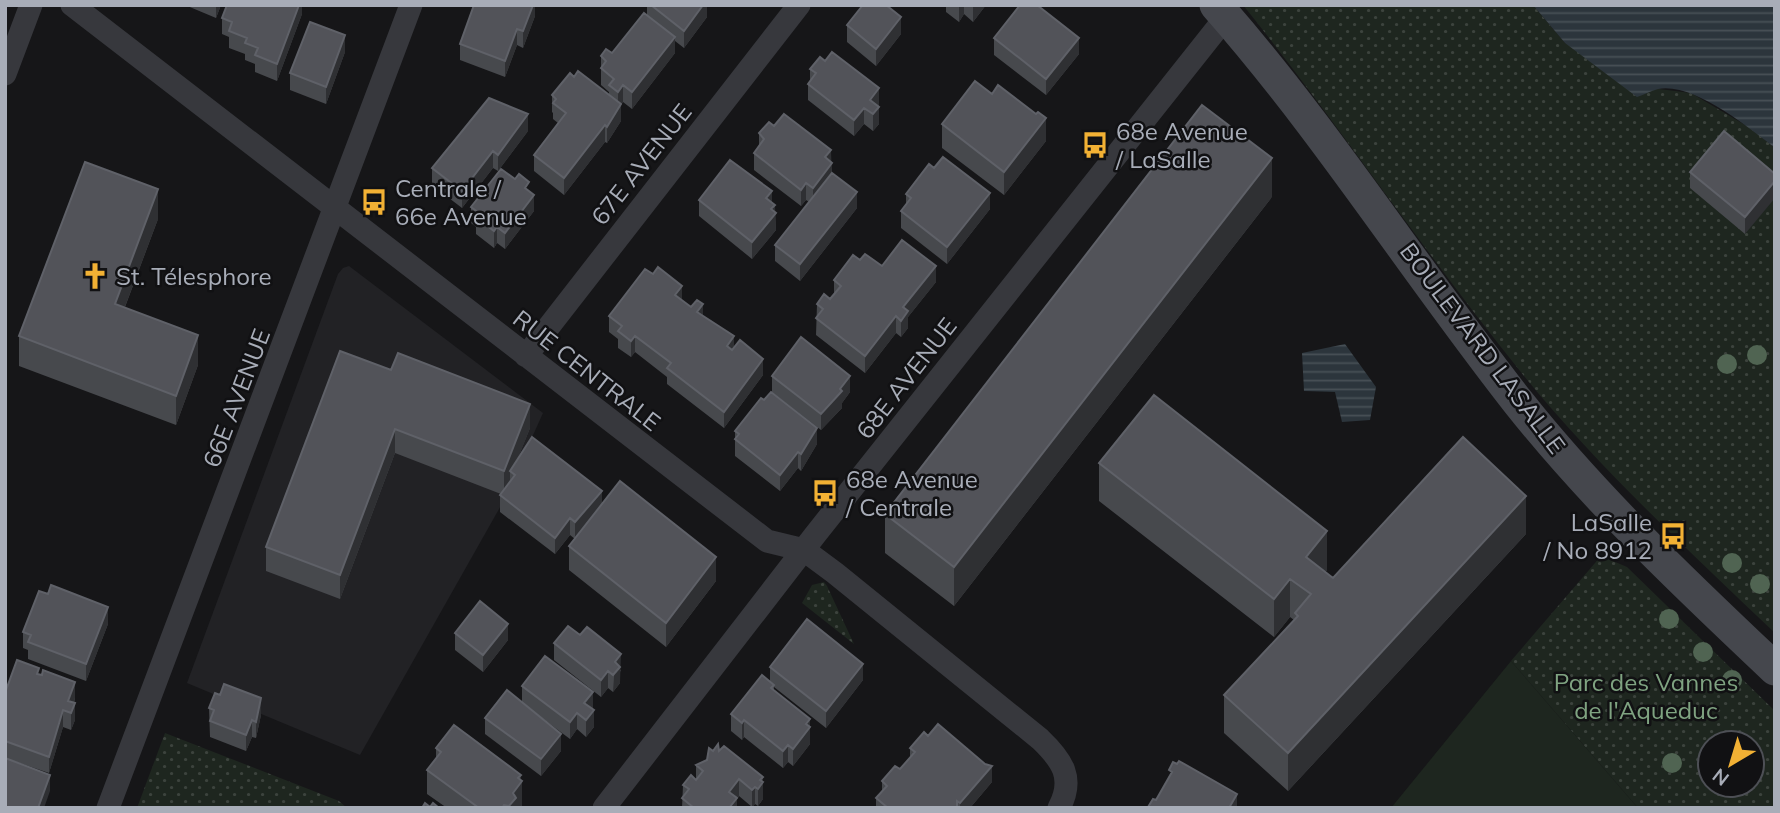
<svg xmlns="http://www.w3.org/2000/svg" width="1780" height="813" font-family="Mulish,sans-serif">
  <defs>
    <pattern id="grass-dots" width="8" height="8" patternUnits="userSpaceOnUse" patternTransform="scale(1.75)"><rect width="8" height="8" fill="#1e261f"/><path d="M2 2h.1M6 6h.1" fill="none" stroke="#3c433d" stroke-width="1.8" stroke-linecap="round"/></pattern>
    <pattern id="water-rules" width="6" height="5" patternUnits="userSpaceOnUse" patternTransform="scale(1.75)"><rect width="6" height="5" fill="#2c353c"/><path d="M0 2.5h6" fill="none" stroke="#485056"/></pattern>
  </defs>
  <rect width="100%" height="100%" fill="#161618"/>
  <!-- built -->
  <path fill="#222225" d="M349 266 543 413 503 502 360 755 187 683 338 274 343 268Z"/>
  <!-- grass -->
  <path fill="url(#grass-dots)" fill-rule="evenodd" d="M1243 5H1533L1565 43 1659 89 1691 93 1750 128 1775 148V633C1689 551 1599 468 1524 376 1426 255 1340 126 1243 5Z
    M1601 556 1627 567 1775 711V808H1638L1511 661ZM1710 743H1752V785H1710Z
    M824 582 827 586 854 644 802 603 812 585Z
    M165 733 339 801 347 808H137Z"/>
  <!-- garden -->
  <path fill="#1e261f" d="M1511 661 1638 808H1391Z"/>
  <!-- water -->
  <path fill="url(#water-rules)" d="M1533 5H1775V148C1748 127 1693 82 1658 89 1651 91 1643 95 1637 97L1565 43Z
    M1345 344 1376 387 1370 420 1342 422 1335 392 1304 391 1302 353Z"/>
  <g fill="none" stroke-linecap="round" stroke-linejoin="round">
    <!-- street -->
    <path stroke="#37383d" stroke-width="23" d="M72 5 767 541 804 550 835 573 1040 739C1062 760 1075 778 1059 808
      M5 74 31 5
      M526 356 799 5
      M108 808 411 5
      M604 808 815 535 1226 17"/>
    <!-- secondary -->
    <path stroke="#45474d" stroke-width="33" d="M1216 5C1326 130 1415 271 1518 402 1594 498 1686 585 1775 669"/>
  </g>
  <!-- trees -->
  <g fill="#506452">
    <circle cx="1757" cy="355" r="10"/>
    <circle cx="1727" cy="364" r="10"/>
    <circle cx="1732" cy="563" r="10"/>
    <circle cx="1760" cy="584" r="10"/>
    <circle cx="1669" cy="619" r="10"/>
    <circle cx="1703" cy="652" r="10"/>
    <circle cx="1732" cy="680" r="10"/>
    <circle cx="1672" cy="763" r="10"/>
  </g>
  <!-- wall -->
  <path fill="#47494d" d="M185 5H221L216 18Z
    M302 5V14L277 81 255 72V64L245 60V54L229 48V37L222 34V18Z
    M535 5V16L523 48 517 45 505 77 460 60V44Z
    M647 5H707V17L684 48 675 41V53L632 109 623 102 621 104V121L607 143 605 142 564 195 534 171V155L558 123 553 119V113L552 112V95L574 77 609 95V92L601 85V56L612 53 647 16Z
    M946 5H986L973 22 964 14 959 22 946 12Z
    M847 25 901 34 876 66 847 42Z
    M994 38 1079 54 1046 95 994 55Z
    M345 52 326 104 290 90V73Z
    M810 69 879 105 878 106 879 124 873 131 864 124 854 136 808 100V84L810 81Z
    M942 124 1046 141 1004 195 942 148Z
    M774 126 831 162 832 173 857 208 800 281 775 261V245L809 202 806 200 801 206 754 170V153L759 146V133Z
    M528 131 498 171 493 168 462 208 432 185V168Z
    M1690 172 1775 174 1745 234 1690 188Z
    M529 191 534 211 505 249 497 243 494 248 476 234V227L471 223V207Z
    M906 194 990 209 947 264 901 228V211L906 206Z
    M1272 197 954 606 885 553V514Z
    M699 200 775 212 776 230 752 259 699 216Z
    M158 219 125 307 198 365 176 425 19 366V336Z
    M860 260 936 282 908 317V328L901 337 896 333 865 373 816 335 817 304 830 299 834 295V280Z
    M653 274 682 300 703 316 763 375 724 428 667 384V377L635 352 631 357 618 348V339L609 332V316Z
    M340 351 530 428 517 460 602 504 716 581 666 647 569 570V546L575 539 570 535 555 554 500 512V495L501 494 395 453 340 599 266 571V547Z
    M772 376 850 392 842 403V408L821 430 772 392Z
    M735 431 817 444 801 471 798 468 780 491 735 456Z
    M1099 463 1327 570 1325 572 1333 578 1526 534 1288 791 1224 733V695L1294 620 1290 617 1274 637 1099 501Z
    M108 624 86 681 28 659V650L23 648V632Z
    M455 633 508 640 483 672 455 650Z
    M554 643 621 670 620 672V683L613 692 608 688 601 697 554 660Z
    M770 667 863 680 826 728 774 687V690L810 719V744L793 766 788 762 783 768 744 737 742 740 731 731V714L770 681Z
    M39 674 75 698 74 703 75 720 71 730 63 727 49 773 5 758V693Z
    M522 686 592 709 594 727 586 737 577 729 570 739 522 703Z
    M220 695 261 715 256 738 252 737 246 751 210 737 209 708Z
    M485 718 561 751 541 776 485 734Z
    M436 748 521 780 522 805 520 808H447L427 794V770L436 759Z
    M910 748 992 782 970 808H876V798L882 791V781L900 769 910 757Z
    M713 751H719L763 782V799L758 806 755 804 752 807 739 796 737 799V808H682L683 785 696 779V765L707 760Z"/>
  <!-- shaded-wall -->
  <path fill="#2f3033" d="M216 5H221L216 18Z
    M299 5H302V14L277 81V64Z
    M533 5H535V16L523 48V31Z
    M703 5H707V17L684 48V31Z
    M959 5H964V14L959 22Z
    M973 5H986L973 22Z
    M901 17V34L876 66V49Z
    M517 29V45L505 77V61Z
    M345 35V52L326 104V87Z
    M675 37V53L632 109V92Z
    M1079 38V54L1046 95V79Z
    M623 85V102L618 108V92Z
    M879 88V105L872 113 870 100Z
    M621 104V121L607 143V127Z
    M879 107V124L873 131V114Z
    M864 108V124L854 136V120Z
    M528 114V131L498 171V155Z
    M1046 118V141L1004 195V172Z
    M605 125V142L564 195V178Z
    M831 150 832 179 813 205V188L825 157Z
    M493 151V168L462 208V191Z
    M1272 158V197L954 606V567Z
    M1775 181V198L1745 234V217Z
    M806 183V200L801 206V190Z
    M158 189V219L115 333V304Z
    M772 191V207L766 198Z
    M857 192V208L800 281V264Z
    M990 193V209L947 264V247Z
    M534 195V211L505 249V233Z
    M775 205 776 230 752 259V242Z
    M497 227V243L494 248V231Z
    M936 266V282L908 317V328L901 337V321L903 307Z
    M682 286V303L675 295Z
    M703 304V321L697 312Z
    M896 316V333L865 373V356Z
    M198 335V365L176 425V396Z
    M635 336V352L631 357V341Z
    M734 336V353L727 346Z
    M763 359V375L724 428V412Z
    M850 376V392L842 403V408L821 430V414Z
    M530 404V428L512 473 510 471V480L504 495V471Z
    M817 428V444L801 471V454Z
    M395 429V453L340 599V575Z
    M798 452V468L780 491V475Z
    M602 491V508L575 539V522Z
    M1526 496V534L1288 791V753Z
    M570 518V535L555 554V538Z
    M1327 531V570L1309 592 1306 557Z
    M716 557V581L666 647V623Z
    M1290 579V617L1274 637V599Z
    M108 607V624L86 681V664Z
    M508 624V640L483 672V655Z
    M621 654 620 683 613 692 615 662Z
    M863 664V680L826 728V711Z
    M608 671V688L601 697V680Z
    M75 682V698L70 713 68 701Z
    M593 692V709L584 720V703Z
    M261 698V715L256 738V722Z
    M75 703V720L71 730V713Z
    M63 710V727L49 773V757Z
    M594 710V727L586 737V720Z
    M577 713V729L570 739V722Z
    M810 719V744L793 766V749L806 724Z
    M252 720V737L246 751V735Z
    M744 720V737L742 740V723Z
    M561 734V751L541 776V759Z
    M788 745V762L783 768V751Z
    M992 766V782L970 808H960V803Z
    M50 775V791L44 808H38Z
    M521 775V783L522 781V805L520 808H509L513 793 518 778Z
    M763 777V799L758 806V789L760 780Z
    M739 779V796L737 799V808H729V792Z
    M755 787V804L752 807V790Z
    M1237 794V808H1229Z"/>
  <!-- building -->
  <path fill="#525359" stroke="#5f6168" stroke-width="2" d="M227 5H299L277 64 255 55 258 48 245 43 247 38 229 31 232 22 222 18Z
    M474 5H533L523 31 517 29 505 61 460 44Z
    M651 5H703L684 31Z
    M863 5H886L901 17 876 49 847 25Z
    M1020 5H1037L1079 38 1046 79 994 38Z
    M644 13 675 37 632 92 623 85 618 92 609 85 614 79 601 68 606 61 601 56 606 49 612 53Z
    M310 22 345 35 326 87 290 73Z
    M832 52 879 88 870 100 879 107 873 114 864 108 854 120 808 84 816 73 810 69 820 57 825 61Z
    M578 71 621 104 607 127 605 125 564 178 534 155 566 113 553 103 556 99 552 95 570 73 574 77Z
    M975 81 992 94 998 85 1036 114 1038 112 1046 118 1004 172 942 124Z
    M489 98 528 114 498 155 493 151 462 191 432 168Z
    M1202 105 1272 158 954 567 885 514Z
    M784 114 831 150 825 157 832 163 813 188 806 183 801 190 754 153 764 139 759 133 769 122 774 126Z
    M1724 131 1775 174V181L1745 217 1690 172Z
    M943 157 990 193 947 247 901 211 911 198 906 194 929 164 934 168Z
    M730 160 772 191 766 198 775 205 771 209 776 213 752 242 699 200Z
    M85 162 158 189 115 304 198 335 176 396 19 336Z
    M501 169 515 179 519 174 529 182 525 188 534 195 505 233 497 227 494 231 476 217 479 213 471 207Z
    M832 173 857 192 800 264 775 245Z
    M902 240 936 266 903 307 908 311 901 321 896 316 865 356 816 318 823 309 817 304 824 294 830 299 841 286 834 280 853 255 860 260 865 254 882 266Z
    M658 267 682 286 675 295 691 307 697 300 703 304 697 312 734 336 727 346 732 350 740 340 763 359 724 412 667 368 671 363 635 336 631 341 618 331 622 326 609 316 645 269 653 274Z
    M801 337 850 376 840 389 842 391 821 414 772 376Z
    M340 351 391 370 398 353 530 404 504 471 395 429 340 575 266 547Z
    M771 392 817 428 801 454 798 452 780 475 735 439 739 434 735 431 761 398 764 400Z
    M1154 395 1327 531 1306 557 1333 578 1463 437 1526 496 1288 753 1224 695 1298 616 1295 613 1311 594 1290 579 1274 599 1099 463Z
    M532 437 602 491 575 522 570 518 555 538 500 495 515 475 510 471Z
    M620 481 716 557 666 623 569 546Z
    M51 585 108 607 86 664 28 642 31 635 23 632 39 591 48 594Z
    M480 601 508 624 483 655 455 633Z
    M807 619 863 664 826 711 770 667Z
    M568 626 580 635 587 627 621 654 615 662 620 667 613 675 608 671 601 680 554 643Z
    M545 656 593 692 584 703 594 710 586 720 577 713 570 722 522 686Z
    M17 660 39 668 37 674 42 675 43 670 75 682 68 701 75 703 71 713 63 710 49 757 5 741V693Z
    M762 675 774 685 771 688 810 719 806 724 810 727 793 749 788 745 783 751 744 720 742 723 731 714Z
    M224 684 261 698 256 722 252 720 246 735 210 721 214 710 209 708 215 693 220 695Z
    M507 690 561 734 541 759 485 718Z
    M938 724 985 764 992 766 960 803 957 801V806L956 808H888L876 798 887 786 882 781 895 766 900 769 915 752 910 748 924 732 928 736Z
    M454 725 521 775 518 778 522 781 513 793 516 798 509 806 504 805 502 808H479L427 770 441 752 436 748Z
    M718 744 719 751 724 746 763 777 760 780 763 782 758 789 755 787 752 790 739 779 729 792 737 798 729 808H694L682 798 689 789 683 785 691 775 696 780 703 771 696 765 707 760 709 748 713 751Z
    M5 758 50 775 38 808H5Z
    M1179 761 1237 794 1229 808H1150L1148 807 1153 799 1156 800 1172 772 1169 770 1173 762 1177 764Z
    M425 803 430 807 433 803 439 808H422Z"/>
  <!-- icons -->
  <defs>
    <symbol id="bus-bare" viewBox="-9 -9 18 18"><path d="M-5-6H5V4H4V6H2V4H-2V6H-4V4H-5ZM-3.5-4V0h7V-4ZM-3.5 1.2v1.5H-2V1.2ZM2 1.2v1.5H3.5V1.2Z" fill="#f2b134" stroke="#111113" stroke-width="2.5" paint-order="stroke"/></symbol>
    <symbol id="church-bare" viewBox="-9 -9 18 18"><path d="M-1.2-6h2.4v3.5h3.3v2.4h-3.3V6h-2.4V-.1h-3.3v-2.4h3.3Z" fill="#f2b134" stroke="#111113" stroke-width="2.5" paint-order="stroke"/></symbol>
  </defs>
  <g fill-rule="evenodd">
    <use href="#bus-bare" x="1076" y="126" width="38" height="38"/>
    <use href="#bus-bare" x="355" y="183" width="38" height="38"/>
    <use href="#church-bare" x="76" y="257" width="38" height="38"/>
    <use href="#bus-bare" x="806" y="474" width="38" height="38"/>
    <use href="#bus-bare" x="1654" y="517" width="38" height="38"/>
  </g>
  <g text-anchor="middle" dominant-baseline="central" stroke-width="5" stroke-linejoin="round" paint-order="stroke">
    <!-- poi labels -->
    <g font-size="24" fill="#a8adb8" stroke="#111113" text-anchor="start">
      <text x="1116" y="131">68e Avenue<tspan x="1116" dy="28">/ LaSalle</tspan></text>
      <text x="395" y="188">Centrale /<tspan x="395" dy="28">66e Avenue</tspan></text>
      <text x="116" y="276">St. Télesphore</text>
      <text x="846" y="479">68e Avenue<tspan x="846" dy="28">/ Centrale</tspan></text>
      <text x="1652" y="522" text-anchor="end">LaSalle<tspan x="1652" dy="28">/ No 8912</tspan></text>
    </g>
    <!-- street labels -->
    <g font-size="24" fill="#a8adb8" stroke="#111113">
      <text transform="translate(641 164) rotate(-52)">67E AVENUE</text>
      <text transform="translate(1483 348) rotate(53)">BOULEVARD LASALLE</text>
      <text transform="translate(587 370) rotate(38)">RUE CENTRALE</text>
      <text transform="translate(906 378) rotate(-52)">68E AVENUE</text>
      <text transform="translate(236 398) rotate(-69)">66E AVENUE</text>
    </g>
    <!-- park labels -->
    <g font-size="24" fill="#7fa381" stroke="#111113">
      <text x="1646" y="682">Parc des Vannes<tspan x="1646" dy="28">de l'Aqueduc</tspan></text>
    </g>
  </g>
  <!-- border -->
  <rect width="1780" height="813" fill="none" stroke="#a8adb8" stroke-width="14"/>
  <!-- north arrow -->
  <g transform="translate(1731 764) rotate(218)"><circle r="33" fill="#111113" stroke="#4d4f55" stroke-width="2"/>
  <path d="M0-5L12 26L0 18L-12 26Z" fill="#f2b134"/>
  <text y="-10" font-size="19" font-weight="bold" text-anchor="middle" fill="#a8adb8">N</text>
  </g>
</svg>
